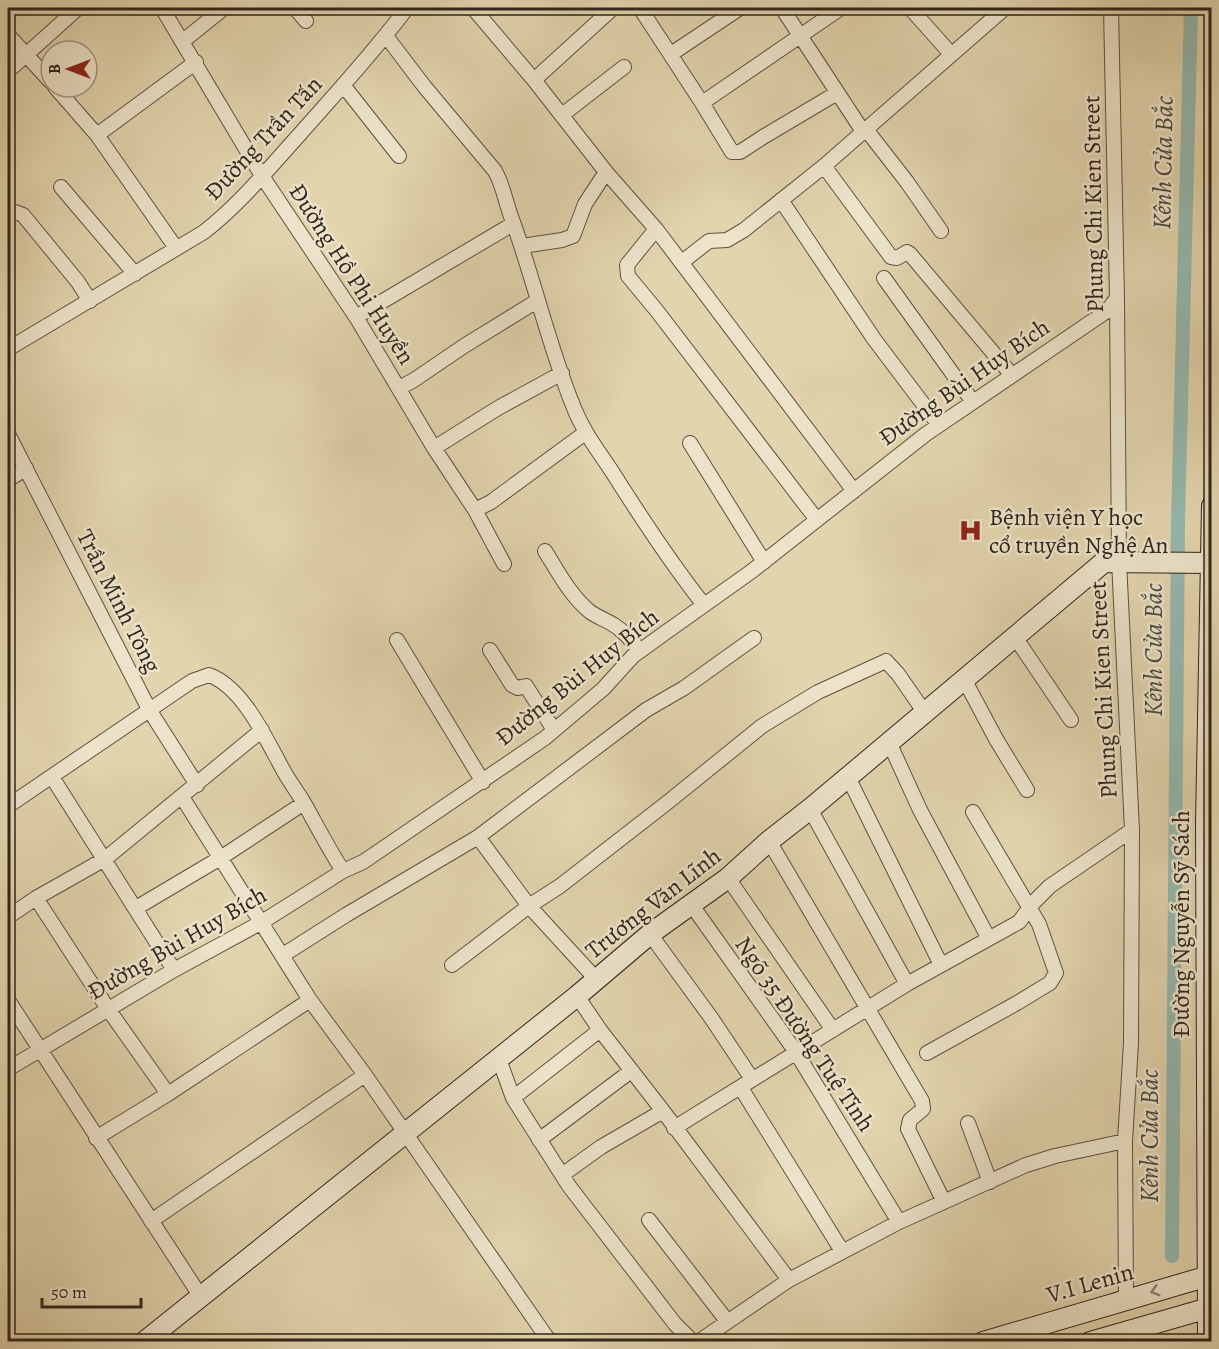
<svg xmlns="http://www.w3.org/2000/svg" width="1219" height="1349" font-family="Alegreya,serif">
  <rect width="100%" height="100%" fill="#e2d4ad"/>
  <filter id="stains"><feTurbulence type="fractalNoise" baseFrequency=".00333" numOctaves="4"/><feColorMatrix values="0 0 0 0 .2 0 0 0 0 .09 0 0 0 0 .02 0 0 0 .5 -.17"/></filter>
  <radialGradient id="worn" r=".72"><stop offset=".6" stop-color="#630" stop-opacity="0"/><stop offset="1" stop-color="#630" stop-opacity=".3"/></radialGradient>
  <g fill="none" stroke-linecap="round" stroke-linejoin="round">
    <!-- canal -->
    <path stroke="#95b8ae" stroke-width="14" d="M1172 1256 1178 522 1191 8"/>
    <defs>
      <path id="street" d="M162 8 262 176 356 317 434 448 475 510 504 564
        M295 8 306 21
        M473 8 534 80 606 172 656 229 854 491
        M640 8 702 103 732 152H740L763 137 837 93
        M782 8 862 130
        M910 8 951 54
        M1111 8 1117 298 1119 561 1132 830 1131 1043 1125 1141 1126 1299
        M8 35 51 82
        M386 36 424 86 495 171C504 187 506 205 513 222 535 283 549 347 574 408 583 431 597 449 611 470 640 516 670 562 704 605
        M183 41 224 8
        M671 54 740 8
        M8 71 78 8
        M534 80 613 8
        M343 85 399 156
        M55 87 97 135 176 248
        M702 103 841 8
        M562 115 624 67
        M865 128 907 182 941 231
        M97 135 196 62
        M824 166 891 257 897 258 907 252 910 254 1011 374
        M61 187 135 274
        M781 200 874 339 939 425
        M8 213 15 212 23 215 78 282 90 301
        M656 229 627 265 628 276 657 311 817 520
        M522 246 562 240 573 236 585 204 606 172
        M682 262 709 241 727 240 744 230 824 166 1005 8
        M884 278 973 402
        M356 317 513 224
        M8 349 204 232C241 203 268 169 300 134 337 92 374 52 407 8
        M399 388 414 380 464 346 537 301
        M8 434 150 711 197 785
        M690 443 764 562
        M434 448 498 408 562 373
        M8 480 26 468
        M475 510 491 502 585 433
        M545 551C558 572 570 595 589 611 597 617 606 620 614 625 625 632 632 641 640 651
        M1015 637 1071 720
        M397 640 483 782
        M490 650 512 685 518 688 526 686 554 730
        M964 679 996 739 1027 790
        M889 742 920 810 988 937
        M52 777 174 970
        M848 777 941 965
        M182 797 310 1000 365 1075 550 1342
        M8 806 192 681 209 675C245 688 268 744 286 775 292 785 298 793 304 803 317 826 328 848 343 871
        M810 809 907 984
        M478 837 529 906 596 979
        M769 841 922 1101 923 1109 910 1120 908 1129 944 1202
        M728 878 833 1030
        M36 898 108 1009 168 1094
        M691 904 796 1052 899 1222
        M136 908 222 857 304 803
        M8 917 36 898 105 859 262 730
        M650 934 712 1019 752 1079
        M283 955 346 915 478 837 646 710 684 688 754 638
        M452 965 529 906 560 886 668 802 762 726 818 692 886 661 898 674 925 713
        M577 996 600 1030 663 1111 789 1280
        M8 1000 201 1297
        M927 1053 1017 1003 1050 983 1056 973 1039 924 973 812
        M499 1059 513 1098 569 1186 675 1324 693 1342
        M8 1069 174 970 262 922 343 871 363 862 545 738 603 689 633 656 662 635 752 571 926 434 1107 311 1117 298
        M741 1088 842 1251
        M513 1098 600 1030
        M968 1123 990 1182
        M674 1128 907 984 1019 922 1034 902 1050 886 1132 830
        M96 1138 168 1094 310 1000
        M539 1140 631 1071
        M562 1175 601 1147 663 1111
        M649 1220 727 1321
        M151 1221 365 1075
        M698 1342 789 1280 899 1222 1026 1165 1055 1156 1125 1141"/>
      <path id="secondary" d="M144 1342 577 996 650 934 728 878 769 841 810 809 1104 562 1212 563
        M983 1342 1212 1275
        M1090 1342 1212 1307
        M1208 1342 1206 824 1212 506"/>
    </defs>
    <!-- street casing -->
    <use href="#street" stroke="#5c5141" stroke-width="16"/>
    <!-- secondary casing -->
    <use href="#secondary" stroke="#2f251d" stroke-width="22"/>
    <!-- street -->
    <use href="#street" stroke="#ece3ca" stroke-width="14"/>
    <!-- secondary -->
    <use href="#secondary" stroke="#ece3ca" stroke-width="20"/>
  </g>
  <!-- one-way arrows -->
  <defs><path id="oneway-chevron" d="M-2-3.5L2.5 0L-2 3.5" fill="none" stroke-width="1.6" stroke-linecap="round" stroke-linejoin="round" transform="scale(1.5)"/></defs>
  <use stroke="#8e8474" href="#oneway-chevron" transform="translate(1155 1291) rotate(164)"/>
  <!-- icons -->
  <defs>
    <symbol id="hospital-bare" viewBox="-9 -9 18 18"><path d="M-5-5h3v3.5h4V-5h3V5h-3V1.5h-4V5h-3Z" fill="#8f2418" stroke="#ece3ca" stroke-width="2.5" paint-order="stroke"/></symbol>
  </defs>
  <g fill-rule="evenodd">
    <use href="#hospital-bare" x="954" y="514" width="33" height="33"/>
  </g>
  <g text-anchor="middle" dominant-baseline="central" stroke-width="5" stroke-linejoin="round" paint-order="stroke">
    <!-- street labels -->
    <g font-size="24" fill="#2f251d" stroke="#ece3ca">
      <text transform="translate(263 138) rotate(-47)">Đường Trần Tấn</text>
      <text transform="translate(1093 204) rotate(-91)">Phung Chi Kien Street</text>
      <text transform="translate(352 274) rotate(57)">Đường Hồ Phi Huyền</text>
      <text transform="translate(964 382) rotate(-35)">Đường Bùi Huy Bích</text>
      <text transform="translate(119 601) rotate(63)">Trần Minh Tông</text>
      <text transform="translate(577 677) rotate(-39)">Đường Bùi Huy Bích</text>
      <text transform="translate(1103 690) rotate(-93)">Phung Chi Kien Street</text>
      <text transform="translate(653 903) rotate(-38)">Trương Văn Lĩnh</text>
      <text transform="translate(1181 924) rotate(-90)">Đường Nguyễn Sỹ Sách</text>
      <text transform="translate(177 943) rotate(-30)">Đường Bùi Huy Bích</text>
      <text transform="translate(805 1034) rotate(56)">Ngõ 35 Đường Tuệ Tĩnh</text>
      <text transform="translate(1090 1283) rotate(-16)">V.I Lenin</text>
    </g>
    <!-- poi labels -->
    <g font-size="24" fill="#2f251d" stroke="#ece3ca" text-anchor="start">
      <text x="989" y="517">Bệnh viện Y học<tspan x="989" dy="28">cổ truyền Nghệ An</tspan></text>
    </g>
    <!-- water labels -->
    <g font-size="26" font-style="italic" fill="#484a41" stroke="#ece3ca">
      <text transform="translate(1163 163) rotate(-89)">Kênh Cửa Bắc</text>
      <text transform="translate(1153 650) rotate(-90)">Kênh Cửa Bắc</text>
      <text transform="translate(1149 1136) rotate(-90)">Kênh Cửa Bắc</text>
    </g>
  </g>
  <!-- margin -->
  <rect width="1219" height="1349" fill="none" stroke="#e2d4ad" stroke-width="30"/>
  <rect x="9" y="9" width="1201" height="1331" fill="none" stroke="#2f251d" stroke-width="3"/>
  <rect x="15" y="15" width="1189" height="1319" fill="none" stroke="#2f251d" stroke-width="1.5"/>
  <!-- north arrow -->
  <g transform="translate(69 69) rotate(270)"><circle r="28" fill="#ece3ca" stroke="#a09785" stroke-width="1.5"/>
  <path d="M0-4.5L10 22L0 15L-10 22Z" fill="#8f2418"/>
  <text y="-9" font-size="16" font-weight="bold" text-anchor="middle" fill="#2f251d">B</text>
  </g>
  <!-- scale -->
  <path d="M42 1298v9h99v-9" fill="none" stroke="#2f251d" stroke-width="3"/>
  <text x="51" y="1298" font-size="18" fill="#2f251d" stroke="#ece3ca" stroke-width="4.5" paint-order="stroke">50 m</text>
  <rect width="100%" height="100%" filter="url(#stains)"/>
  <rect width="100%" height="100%" fill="url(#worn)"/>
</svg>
